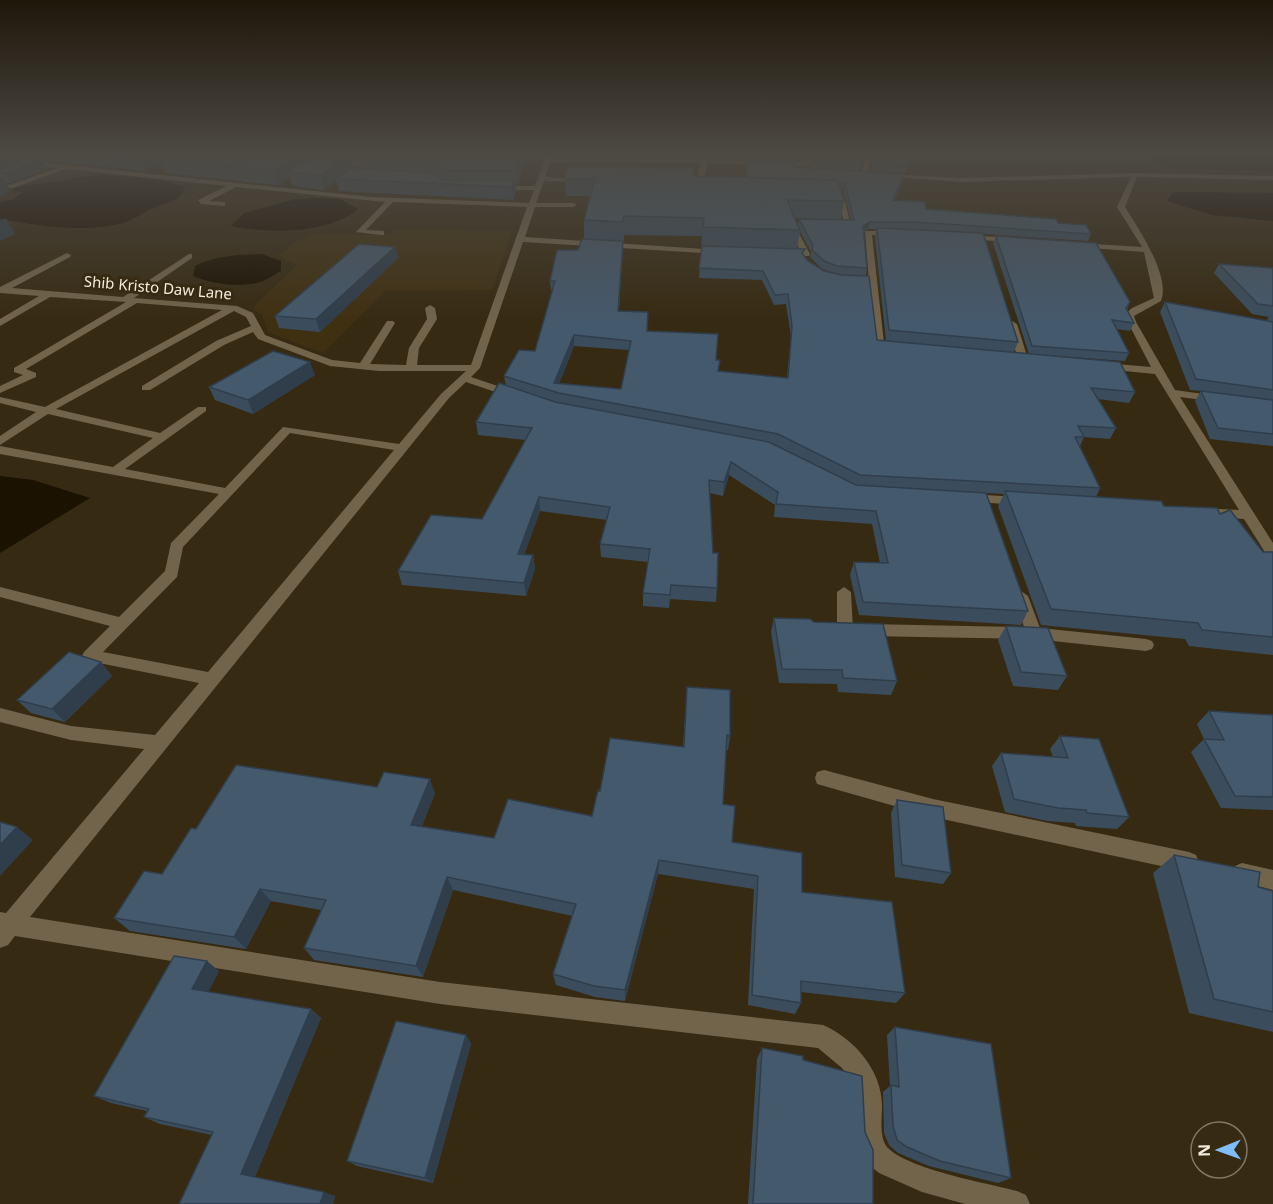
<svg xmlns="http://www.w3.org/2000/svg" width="1273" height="1204" font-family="'Noto Sans',sans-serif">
  <rect width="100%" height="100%" fill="#372a13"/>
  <!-- built -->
  <path fill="#403012" d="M395 229 512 231 492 290 385 291 323 353 268 332 262 315 252 308 297 265 278 256 293 243 315 234 389 235Z"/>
  <!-- water -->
  <path fill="#1c1201" d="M1152 153C1192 153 1234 149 1273 157V171L1175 168 1163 166 1148 158V154Z
    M100 174 158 180 185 187C183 200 167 203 156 207 144 212 133 221 119 224 83 233 36 225 0 219V202L12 200 23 192 11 191 15 188Z
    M1178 192 1273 193V221L1212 215 1167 201 1172 193Z
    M316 198 340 199 358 209C329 234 267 234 231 226L244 213 296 199Z
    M262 254 281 261V271C275 274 267 280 260 282 239 288 213 284 193 276L195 266C217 255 238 255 262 254Z
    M0 476 33 480 90 498 0 553Z"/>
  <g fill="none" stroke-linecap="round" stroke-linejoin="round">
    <!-- minor -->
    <path fill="#72644b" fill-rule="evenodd" d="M547 153H553L551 158 804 162 803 153H809L811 164 808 166 708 163 703 180 714 188 712 191 696 181 701 163 550 162 545 177 588 180 585 182 544 181 536 203H573L577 205 573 207H535L525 237 719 250 723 252 719 254 523 242 480 368 471 377 518 393V397H510L466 382 449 398 30 917 440 982 823 1025C855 1039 882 1071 882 1106 882 1118 879 1137 887 1147 907 1169 986 1183 1017 1191L1026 1195 1030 1204H965L922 1192 879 1173 869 1165 858 1140 855 1085 842 1068 818 1048 440 1004 15 936 8 945 0 948V912L6 913 144 749 71 740 0 722V708L71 726 155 735 199 683 84 660 82 656 84 652 110 626 0 597V587L119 617 165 571 171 543 219 494 0 454V446L113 467 153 438 48 414 0 445V436L36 412 0 403V397L45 407 222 310 137 303 26 369 36 373V377L0 393V386L23 375 14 372V368L126 302 50 297 0 326V319L39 296 0 293V287L67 253 71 255 70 257 12 288 123 297 189 254H192V258L134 298 237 306 253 313 265 335 332 360 360 363 387 321H393L395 323 370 364 406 365 409 348 427 319 425 308 430 305 435 308 437 319 419 348 417 365H471L527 207 393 202 366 230 384 231V235H381L356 232 385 202 236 187 209 201 225 202V206L201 204 198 200 227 186 66 169 13 188 0 187V183L10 185 57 168 16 163 18 160 372 197 529 203 534 190H496L493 188 496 186H535ZM234 311 246 317 251 326 216 341 142 386V390H150L224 345 253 332 258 339 330 366 379 371H466L441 394 399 444 283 427 225 488 125 469 206 411V407H198L160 433 56 409ZM290 433 394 450 208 672 103 652 177 577 183 547Z
      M867 153H873L867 174 864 176 861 174Z
      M331 162H368L371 164 346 183 344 180 362 166 333 165Z
      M1135 173 1273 176V180L1137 177 1125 207C1138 228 1171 276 1161 301L1134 316 1136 322 1175 390 1217 396 1223 399 1217 402 1180 397 1273 543V559L1268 557 1244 519 1199 516 1192 512 1199 508 1239 510 1155 374 1104 369 1099 366 1104 363 1151 367 1124 315 1132 308 1154 298 1144 252 1078 247 1074 245 1078 243 1142 247 1117 207 1131 177 961 182 880 176 883 174 961 178Z
      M835 191 843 193 851 226H832L828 224 844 222 837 195 832 193Z
      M790 222 794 224 810 254 809 256H785L781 254 785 252H801L786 224Z
      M865 231H895L899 233 895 235H872L884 343 896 345 897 347C892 352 879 351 874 346Z
      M964 235 1015 238 1019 240 1015 242 961 239V235Z
      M1012 321 1017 324 1028 359 1027 361 1018 359 1007 324Z
      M969 494 1019 497 1026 501 1019 505 964 501 963 498Z
      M844 587 851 592 853 630 850 634H840L837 630V592Z
      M1021 591 1028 596 1040 628 1146 639 1152 641 1154 645 1152 649 1146 651 1034 639 866 636 861 634 858 630 861 626 866 624 1024 627 1014 596Z
      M824 770 933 799 1189 852 1196 855 1199 862 1196 869 1189 872 933 817 817 784 815 778 817 772Z
      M1242 863 1273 870V890L1235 880 1232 873 1235 866Z"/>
  </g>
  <!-- wall -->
  <path fill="#3b4d5d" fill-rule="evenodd" d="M0 153H337L354 168 363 169 361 160 369 154 368 153H528L518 184H515L516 192 513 200 339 191 336 181 324 190 293 186 290 178 278 185 166 173 162 165 147 167 145 168 146 171 43 160 47 169 10 183 6 182 10 190 0 197ZM18 158H22L16 164 15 162Z
    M571 153H695V158L572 156Z
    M745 153H802L801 160 745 159Z
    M813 153H865L859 171 810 168Z
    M875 153H914L906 173 871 171Z
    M746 160 795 167 904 174 903 180 895 200 926 209 1058 223 1091 234 1088 241 984 234 1018 342 1014 352 1029 354 993 243 996 236 1130 302 1127 310 1134 323 1130 331 1117 329 1129 353 1125 361 1030 354 1135 392 1129 403 1098 399 1116 428 1110 439 1084 437 1080 446 1100 488 1096 497 1220 514 1263 552H1273V655L1189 646 1185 639 1041 625 998 506 1004 494 986 493 1028 611 1021 625 859 615 850 575 854 562 880 563 872 524 774 517 775 505 729 475 723 496 710 493 713 553 717 588 716 602 670 599 669 608 643 606V593L648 562 601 557 600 544 607 520 540 511 524 554 533 555 535 569 526 596 402 585 398 571 482 519 526 440 478 435 476 422 506 386 504 376 535 351 552 290H551L550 281 578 250 623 241 619 311 648 331 716 360 718 371 787 378 791 336 786 304 774 305 762 280 699 278 702 236 624 235V241L584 239V220L590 196H566L565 179 693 176 746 177ZM841 190H843L851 220 799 219 798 225 795 218 841 220 844 201ZM868 229H876L875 237 886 341 877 340 866 276 867 268 864 232ZM897 229H912L940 231ZM800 231 811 252 810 257 822 269 834 273 824 271 808 261 797 249ZM574 346 629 350 621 389 559 384ZM773 444 776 445 827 471Z
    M395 247 398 258 320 332 279 328 275 316Z
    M1219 264 1273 268V446L1210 439 1195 401 1201 391 1190 390 1160 312 1165 302 1266 321 1269 317 1252 314 1214 273Z
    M315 375 253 414 215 400 209 387Z
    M774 618 814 622 897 681 891 695 838 692 837 684 779 683 771 632Z
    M1006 626 1067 676 1058 690 1013 686 998 640Z
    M101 662 112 676 65 722 31 713 17 700Z
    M686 702 730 736 728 750H726L723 804 732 842 802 892 905 993 896 1003 801 992V1003L795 1014 748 1005 754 889 658 874 625 1001 595 997 556 985 553 974 573 916 453 890 423 977 314 960 304 948 321 910 271 901 246 949 130 931 114 918 162 874 196 829 377 787 435 793 422 826 494 838 592 816 600 791 683 746Z
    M1209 711 1273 715V810L1221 808 1191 752 1204 739 1197 724Z
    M1060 736 1129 817 1117 829 1076 826 1075 823 1047 821 1005 812 992 766 1001 753 1053 757 1050 749Z
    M897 800 951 873 943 884 895 877 891 813Z
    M1174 855 1258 887 1273 891V1032L1189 1013 1153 873Z
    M219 971 208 992 311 1009 321 1018 255 1177 335 1196 333 1204H179L212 1135 160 1124 144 1117 147 1111 111 1103 94 1096Z
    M895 1027 1011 1178 998 1183 929 1166 898 1153 889 1145 884 1133 883 1092 890 1086 887 1035Z
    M466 1035 471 1044 433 1183 357 1166 347 1161Z
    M762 1048 803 1060 865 1132 873 1204H748L757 1059Z"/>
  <!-- shaded-wall -->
  <path fill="#303e4c" d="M6 153H16L18 158 15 162 17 165 0 172V156Z
    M140 153H182L160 159 162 165 161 166 147 167 145 168 139 155Z
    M214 153H233L234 156 222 165 218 164Z
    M252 153H264L255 164Z
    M305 153 309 167 288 172 290 178 278 185 274 170Z
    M523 153H528L518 184 517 171Z
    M913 153H914L906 173 907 166Z
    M351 154 354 168 336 179V181L324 190 320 175Z
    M42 159 47 169 10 183 4 173Z
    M904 174 903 180 892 207 893 200Z
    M2 175 10 190 0 197V176Z
    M514 180 516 192 513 200 512 187Z
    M6 218 15 234 0 241V220Z
    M870 222 868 229 862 233 863 226Z
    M623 241V250L618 321V311Z
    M395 247 398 258 320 332 316 319Z
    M574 335V346L555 394 554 383Z
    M310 362 315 375 253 414 248 400Z
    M731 462 729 475 723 496 724 482Z
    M539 497 540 511 520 567 518 554Z
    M533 555 535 569 526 596 524 583Z
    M101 662 112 676 65 722 52 709Z
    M430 779 435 793 417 838 411 825Z
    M17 827 33 840 0 876V845Z
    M659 860 658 874 625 1001V990Z
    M447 877 453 890 423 977 416 966Z
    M260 889 271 901 246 949 234 937Z
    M207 961 219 971 205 998 192 989Z
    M311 1009 321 1018 254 1179 241 1174Z
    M466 1035 471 1044 433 1183 425 1178Z
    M324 1192 335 1196 333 1204H320Z"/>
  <!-- building -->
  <path fill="#45596c" stroke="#303e4c" stroke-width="1.5" fill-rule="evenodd" d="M103 153H140L139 155 140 157Z
    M169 153H214L216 157 253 158 262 153H305L274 170 160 159Z
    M324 153 351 154 320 175 288 172 295 166Z
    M369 153H523L517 171H445L438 164 361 160Z
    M814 153H864L861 164 811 161 814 157Z
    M875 153H913L907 166 872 164Z
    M23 157 42 159 4 173 0 172V170L16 164Z
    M746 160 796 161 793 164 795 167 904 174 893 200 925 202 926 209 1056 219 1058 223 1086 225 1091 234 914 222H870L863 226 867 268 837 266 824 261 812 250 813 245 799 219 854 220 845 184 839 183 838 180 747 178Z
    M567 167 693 168V176L838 180 844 201 787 200 800 230 703 227 704 218 624 216 623 222 584 220 595 179H565Z
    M351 168 435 173 442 180H514L512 187 336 179Z
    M877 228 983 233 1018 342 889 330Z
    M996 236 1096 243 1130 302 1126 308 1134 323 1112 320 1129 353 1032 346Z
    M582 239 623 241 618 311 648 312 647 331 718 334 716 360H720L718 371 788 378 792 326 788 294 775 295 763 271 699 268 702 246 805 249 802 253 808 261 824 271 842 275 869 276 877 340 1120 362 1135 392 1091 388 1116 428 1078 426 1084 437H1075L1100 488 860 475 778 434 559 393 504 376 519 350 535 351 555 281H550L557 250H578ZM574 335 631 341 621 389 554 383Z
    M359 244 395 247 316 319 275 316Z
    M1219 264 1273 268V306L1258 304Z
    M1165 302 1273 322V390L1196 379Z
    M273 351 310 362 248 400 209 387Z
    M499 383 555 402 769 442 856 485 986 493 1028 611 863 602 854 562 888 563 876 511 776 504 778 492 731 462 724 482 709 480 713 553H718L717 588 671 585 670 595 643 593 650 549 600 544 610 507 539 497 518 554 533 555 524 583 398 571 431 515 482 519 532 428 476 422Z
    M1201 391 1273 400V434L1218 428Z
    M1005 491 1161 501 1164 506 1217 508 1220 514 1230 510 1263 552H1273V637L1202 630 1198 623 1051 609Z
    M774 618 810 619 814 622 883 624 897 681 843 678 842 670 782 669Z
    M1006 626 1048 628 1067 676 1021 672Z
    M69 652 101 662 52 709 17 700Z
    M687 687 730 690V736L727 735 723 804 735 806 732 842 802 853V892L892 902 905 993 801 981V1003L752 995 758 876 659 860 625 990 594 986 553 974 576 904 447 877 416 966 304 948 326 900 260 889 234 937 114 918 144 871 162 874 191 828 196 829 236 765 377 787 384 772 430 779 411 825 494 838 508 799 592 816 598 790 600 791 610 738 684 747Z
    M1209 711 1273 715V797L1235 796 1204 739 1224 740Z
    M1060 736 1099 739 1129 817 1087 813 1086 810 1058 808 1014 799 1001 753 1068 758Z
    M897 800 943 807 951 873 902 865Z
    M0 822 17 827 0 845Z
    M1174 855 1260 872 1258 887 1273 891V1012L1214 999Z
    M174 956 207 961 192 989 311 1009 241 1174 324 1192 320 1204H179L213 1132 144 1117 149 1109 94 1096Z
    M396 1021 466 1035 425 1178 347 1161Z
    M895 1027 991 1044 1011 1178 940 1161 907 1147 897 1140 893 1126 891 1085 899 1087Z
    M762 1048 803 1056V1060L862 1076 865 1132 873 1150V1204H753Z"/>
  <!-- sky -->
  <linearGradient id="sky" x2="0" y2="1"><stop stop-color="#1e170a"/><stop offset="0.48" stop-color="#4d4a44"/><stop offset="1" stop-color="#4d4a44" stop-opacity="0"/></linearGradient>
  <rect width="1273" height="321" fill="url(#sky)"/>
  <g text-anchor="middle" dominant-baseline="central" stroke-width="6" stroke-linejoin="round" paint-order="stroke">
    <!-- far-street labels -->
    <g font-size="15" fill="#f3ebdd" stroke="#372a13">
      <text transform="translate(158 287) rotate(5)">Shib Kristo Daw Lane</text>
    </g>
  </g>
  <!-- north arrow -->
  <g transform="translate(1219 1150) rotate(269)"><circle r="28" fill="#372a13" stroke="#827764" stroke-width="1.5"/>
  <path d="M0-4.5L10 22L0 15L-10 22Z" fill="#7ebdf9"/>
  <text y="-9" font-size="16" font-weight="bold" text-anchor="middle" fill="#f3ebdd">N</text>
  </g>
</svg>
